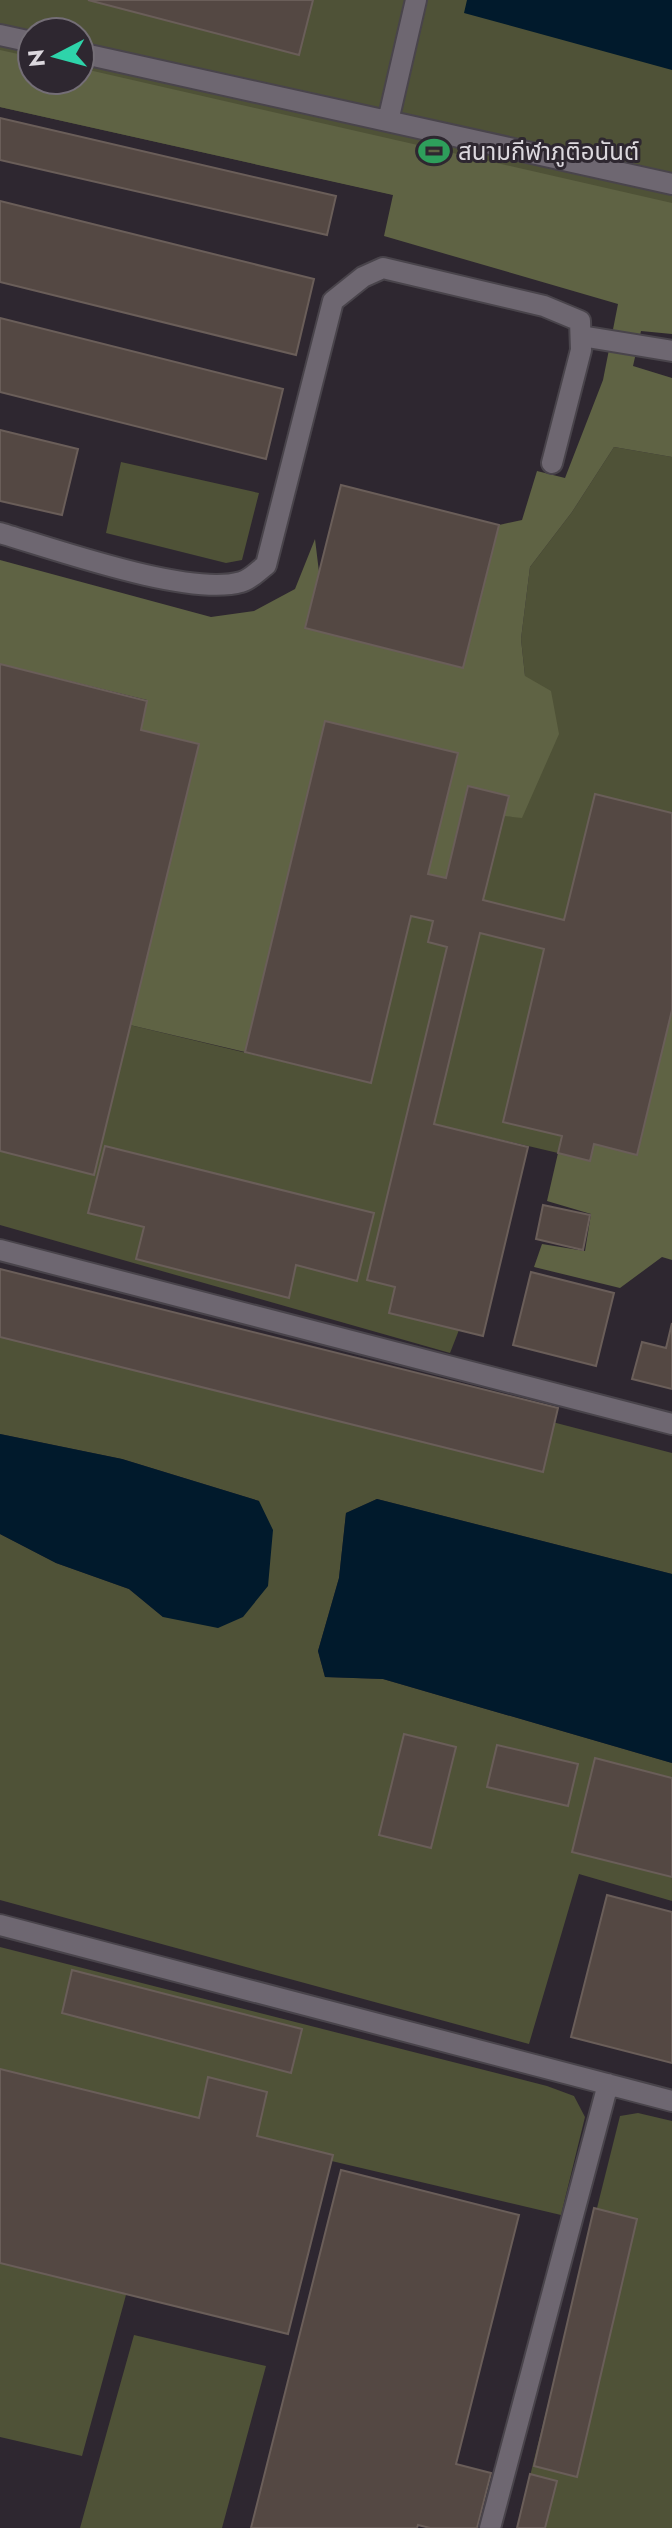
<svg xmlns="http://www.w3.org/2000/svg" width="672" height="2528" font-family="Jost,'Noto Sans Thai',sans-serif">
  <rect width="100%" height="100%" fill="#2e2730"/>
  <!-- green -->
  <path fill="#4f5237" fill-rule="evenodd" d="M0 0H672V257L0 107ZM32 32H80V80H32Z
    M614 447 672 457V813L595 794 564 920 483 900 503 816 522 817 525 676 521 639 530 567 572 512Z
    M121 462 259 493 242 560 226 563 106 533Z
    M411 916 433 921 428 942 447 947 367 1279 395 1287 389 1313 459 1330 450 1353 0 1225V1151L94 1174 130 1025 371 1083Z
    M480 933 544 949 503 1121 562 1136 558 1153 434 1124Z
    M0 1279 672 1453V1574L377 1499 346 1513 339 1578 318 1651 325 1677 383 1679 672 1763V1901L579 1874 529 2044 0 1900V1534L56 1563 129 1589 163 1617 259 1501 122 1459 0 1434Z
    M0 1947 547 2086 574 2096 585 2117 561 2215 0 2083Z
    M638 2113 672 2121V2528H517L620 2116Z
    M0 2240 132 2273 82 2456 0 2437Z
    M134 2335 266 2366 222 2528H80Z"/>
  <!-- forest -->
  <path fill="#5f6344" d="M0 50 32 57V80H80V68L672 203V334L641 331 633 366 672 378V457L614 447 572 512 530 567 521 639 525 676 551 691 559 734 522 818 503 816 508 796 469 786 446 878 428 874 457 753 325 721 245 1052 130 1025 199 744 141 730 147 700 0 664V560L211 617 254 611 295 589 315 539 319 572 305 628 463 668 499 525 522 520 537 471 565 478 603 380 618 304 384 236 393 195 0 107Z
    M672 1010V1260L662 1257 620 1288 534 1267 542 1244 585 1251 591 1214 547 1201 558 1153 594 1144 637 1155Z"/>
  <!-- water -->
  <path fill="#011a2c" d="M467 0H672V70L464 13Z
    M0 1434 122 1459 259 1501 273 1530 268 1586 243 1617 218 1628 163 1617 129 1589 56 1563 0 1534Z
    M377 1499 672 1574V1763L383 1679 325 1677 318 1651 339 1578 346 1513Z"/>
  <!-- building -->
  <path fill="#544843" stroke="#6a5e59" stroke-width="2" d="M88 0H313L299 55Z
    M0 118 336 196 327 235 0 160Z
    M0 201 314 279 296 355 0 282Z
    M0 318 283 389 266 459 0 392Z
    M0 430 78 449 62 515 0 501Z
    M341 485 499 525 463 668 305 628Z
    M0 664 147 701 141 730 199 744 94 1175 0 1151Z
    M325 721 458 753 428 874 446 878 468 786 509 796 483 900 564 920 595 794 672 813V1010L637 1155 594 1144 590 1161 558 1153 562 1136 503 1122 544 949 480 933 434 1124 528 1147 483 1336 389 1313 395 1287 367 1280 447 947 428 942 433 921 411 916 371 1083 245 1052Z
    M105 1146 374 1213 357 1281 296 1265 289 1298 136 1259 144 1227 88 1213Z
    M543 1205 590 1215 583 1250 536 1239Z
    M0 1269 558 1408 543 1472 0 1337Z
    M531 1272 614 1293 596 1366 513 1345Z
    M672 1323V1389L632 1379 642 1342 666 1348Z
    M404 1734 456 1747 431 1848 379 1835Z
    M497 1745 578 1764 568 1806 487 1787Z
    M595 1758 672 1778V1877L572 1852Z
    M607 1895 672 1912V2063L571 2037Z
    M72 1970 302 2029 291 2073 62 2013Z
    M0 2069 199 2118 208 2077 267 2092 257 2136 333 2155 288 2334 0 2263Z
    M341 2170 519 2215 456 2464 491 2473 477 2528H430L418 2525 417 2528H251Z
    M594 2208 637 2219 577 2477 534 2466Z
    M530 2474 557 2481 545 2528H517Z"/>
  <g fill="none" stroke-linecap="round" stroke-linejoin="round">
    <defs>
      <path id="service" d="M0 35 32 42
        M80 53 672 184
        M388 121 416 0
        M581 336 672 351
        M0 533C55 549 189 597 241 582 250 580 259 570 266 565L333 301 363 277 383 268 544 306 580 321 581 350 552 463
        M0 1250 672 1424
        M0 1925 672 2101
        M490 2528 608 2084"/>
    </defs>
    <!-- service casing -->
    <use href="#service" stroke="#49444b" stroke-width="24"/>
    <!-- service -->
    <use href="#service" stroke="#6e6771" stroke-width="20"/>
  </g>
  <!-- icons -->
  <defs>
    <symbol id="stadium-bare" viewBox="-9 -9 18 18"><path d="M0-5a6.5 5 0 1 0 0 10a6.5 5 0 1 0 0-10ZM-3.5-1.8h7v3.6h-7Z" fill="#2e9e5b" stroke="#2e2730" stroke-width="2.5" paint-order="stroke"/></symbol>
  </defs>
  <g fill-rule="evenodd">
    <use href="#stadium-bare" x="412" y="129" width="44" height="44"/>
  </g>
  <g text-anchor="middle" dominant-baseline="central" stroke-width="6" stroke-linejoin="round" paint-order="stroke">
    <!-- poi labels -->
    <g font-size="24" fill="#dcd8de" stroke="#2e2730" text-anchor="start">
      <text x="458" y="151">สนามกีฬาภูติอนันต์</text>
    </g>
  </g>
  <!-- north arrow -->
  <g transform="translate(56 56) rotate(264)"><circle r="38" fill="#2e2730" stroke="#746e76" stroke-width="2"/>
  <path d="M0-6L14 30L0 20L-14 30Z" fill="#2ed4aa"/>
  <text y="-12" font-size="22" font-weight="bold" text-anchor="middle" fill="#dcd8de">N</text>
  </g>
</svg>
